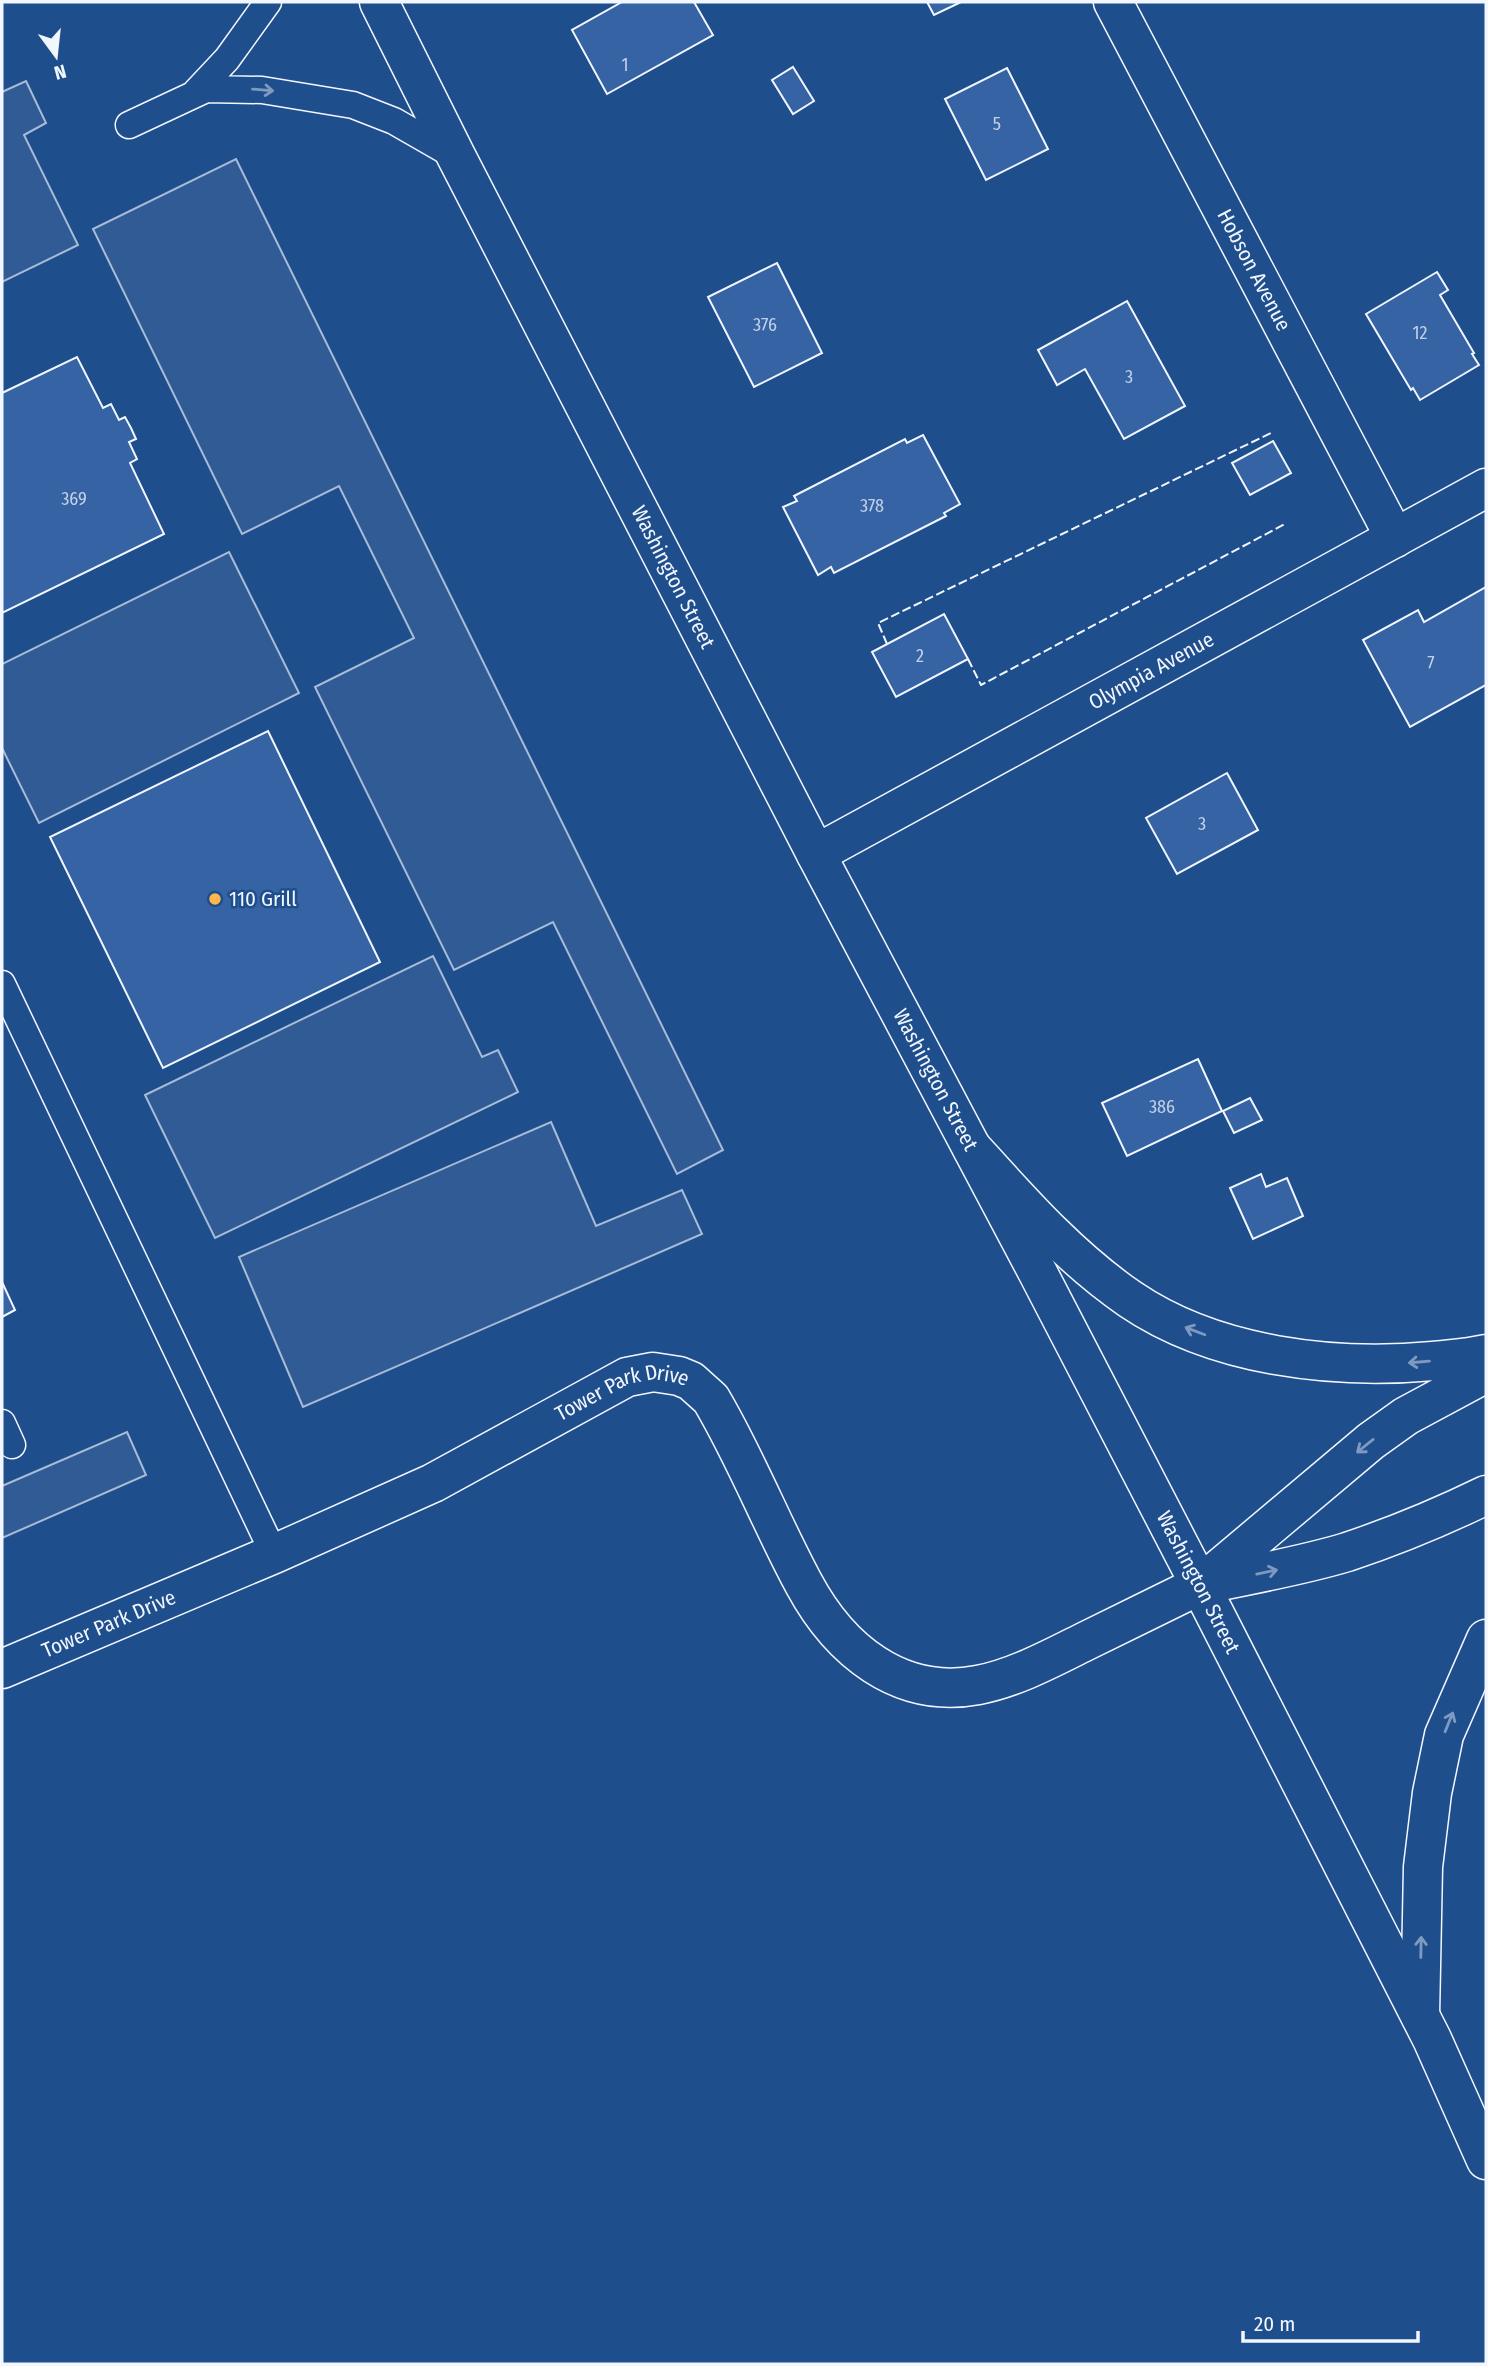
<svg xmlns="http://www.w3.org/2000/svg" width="1488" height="2366" font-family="'Fira Sans Condensed',sans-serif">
  <rect width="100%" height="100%" fill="#1f4e8c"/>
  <!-- built -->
  <path fill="#305b95" stroke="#a8bbd7" stroke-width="2" d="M26 81 46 123 24 135 78 245 2 282V92Z
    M236 159 723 1150 677 1174 553 922 454 970 315 687 414 638 339 486 242 534 93 229Z
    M229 552 299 693 39 823 2 748V664Z
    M433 956 482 1057 498 1050 518 1092 215 1238 145 1095Z
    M551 1122 596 1226 682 1190 702 1234 303 1407 239 1257Z
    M127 1432 146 1475 2 1538V1486Z"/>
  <!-- building -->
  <path fill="#3563a3" stroke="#f2f6ff" stroke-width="2" d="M622 2H694L713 35 607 94 572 30Z
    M927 2H961L934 15Z
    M793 67 814 101 793 114 772 80Z
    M1007 68 1048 149 986 180 945 99Z
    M777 263 822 353 754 387 708 297Z
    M1437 272 1448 290 1440 295 1474 353 1472 354 1479 365 1420 400 1413 388 1411 390 1366 314Z
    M1127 301 1185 406 1124 439 1085 369 1057 385 1038 350Z
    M77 357 103 408 111 404 119 420 125 417 131 428 136 439 129 442 137 459 130 463 164 534 2 613V393Z
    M923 435 960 504 944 513 946 516 834 573 831 567 818 575 783 507 797 501 794 496 905 439 907 443Z
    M1273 441 1291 473 1250 495 1232 463Z
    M1486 587V685L1410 727 1363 640 1418 610 1424 622Z
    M944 614 968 659 896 697 872 652Z
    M268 731 380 962 163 1068 50 837Z
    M1227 773 1258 830 1177 874 1146 818Z
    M1198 1059 1222 1111 1127 1156 1102 1103Z
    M1250 1098 1262 1120 1234 1133 1223 1111Z
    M1261 1174 1266 1187 1287 1178 1303 1216 1253 1239 1230 1188Z
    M2 1282 15 1310 2 1317Z"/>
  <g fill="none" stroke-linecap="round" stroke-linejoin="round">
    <defs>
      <path id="lane" d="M196 92 227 59 268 2
        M129 125 206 89 262 90 353 105 394 121 455 156
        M2 984 274 1554
        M2 1423 12 1445"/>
      <g id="street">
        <path id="s1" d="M1113 2 1395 538"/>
        <path id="s2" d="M2 1669 274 1554 433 1483 627 1377 653 1372 679 1376 691 1381 711 1399C746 1458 771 1523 804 1584 839 1649 899 1700 978 1685 1015 1678 1052 1658 1086 1641 1124 1622 1162 1604 1200 1585"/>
      </g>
      <g id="secondary">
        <path id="s3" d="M379 2 456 156 816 854 1038 1273 1200 1585 1432 2039 1486 2160"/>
        <path id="s4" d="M816 854 1486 488"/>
      </g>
      <path id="highway" d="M972 1148C1021 1202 1069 1257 1130 1299 1215 1357 1334 1370 1433 1361 1451 1359 1469 1358 1486 1354
        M1206 1584C1253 1574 1301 1566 1347 1552 1395 1536 1441 1517 1486 1495
        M1200 1585 1371 1441 1406 1416 1486 1373
        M1420 2015 1423 1867 1432 1793 1444 1735 1486 1639"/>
    </defs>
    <!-- lane casing -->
    <use href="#lane" stroke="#f2f6ff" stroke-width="29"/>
    <!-- street casing -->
    <use href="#street" stroke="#f2f6ff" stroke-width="41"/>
    <!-- secondary casing -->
    <use href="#secondary" stroke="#f2f6ff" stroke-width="41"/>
    <!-- highway casing -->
    <use href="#highway" stroke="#f2f6ff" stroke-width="41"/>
    <!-- lane -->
    <use href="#lane" stroke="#1f4e8c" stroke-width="26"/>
    <!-- street -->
    <use href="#street" stroke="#1f4e8c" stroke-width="38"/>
    <!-- secondary -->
    <use href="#secondary" stroke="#1f4e8c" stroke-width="38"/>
    <!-- highway -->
    <use href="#highway" stroke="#1f4e8c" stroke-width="38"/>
    <!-- fence -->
    <path stroke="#f2f6ff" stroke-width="2" stroke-dasharray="9 3.5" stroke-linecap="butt" d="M887 644 878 623 1271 433
      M968 659 981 685 1285 524"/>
  </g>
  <!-- one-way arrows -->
  <defs><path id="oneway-shaft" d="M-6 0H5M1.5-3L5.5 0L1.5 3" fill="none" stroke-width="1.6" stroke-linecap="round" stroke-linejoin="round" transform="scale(1.75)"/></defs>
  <g stroke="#7e9ac0">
    <use href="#oneway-shaft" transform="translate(263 90) rotate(5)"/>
    <use href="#oneway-shaft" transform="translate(1195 1331) rotate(-159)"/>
    <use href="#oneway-shaft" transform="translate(1419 1362) rotate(175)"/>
    <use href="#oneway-shaft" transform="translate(1365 1446) rotate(141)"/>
    <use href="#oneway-shaft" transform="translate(1267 1572) rotate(-12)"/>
    <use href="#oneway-shaft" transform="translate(1449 1722) rotate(-68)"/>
    <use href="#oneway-shaft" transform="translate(1421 1947) rotate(-89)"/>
  </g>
  <!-- markers -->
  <circle fill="#ffb74d" stroke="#1f4e8c" stroke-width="2.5" cx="215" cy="899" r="7"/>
  <g text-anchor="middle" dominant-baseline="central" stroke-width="5" stroke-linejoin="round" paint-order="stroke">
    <!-- number labels -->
    <g font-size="18" fill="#c3d1e8">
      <text x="625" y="65">1</text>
      <text x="997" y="124">5</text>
      <text x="765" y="325">376</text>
      <text x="1420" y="333">12</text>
      <text x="1129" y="377">3</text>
      <text x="74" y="499">369</text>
      <text x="872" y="506">378</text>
      <text x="920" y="656">2</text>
      <text x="1431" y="663">7</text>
      <text x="1202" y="824">3</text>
      <text x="1162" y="1107">386</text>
    </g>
    <!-- street labels -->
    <g font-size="21" fill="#f2f6ff" stroke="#1f4e8c">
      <text stroke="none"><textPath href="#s1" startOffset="303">Hobson Avenue</textPath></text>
      <text stroke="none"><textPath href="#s3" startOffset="646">Washington Street</textPath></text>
      <text stroke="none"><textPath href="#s4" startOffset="382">Olympia Avenue</textPath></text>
      <text stroke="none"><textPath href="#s3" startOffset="1213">Washington Street</textPath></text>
      <text stroke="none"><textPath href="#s2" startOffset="682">Tower Park Drive</textPath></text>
      <text stroke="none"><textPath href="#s3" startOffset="1780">Washington Street</textPath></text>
      <text stroke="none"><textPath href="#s2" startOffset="116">Tower Park Drive</textPath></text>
    </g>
    <!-- poi labels -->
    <g font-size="21" fill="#f2f6ff" stroke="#1f4e8c" text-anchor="start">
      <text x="229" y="899">110 Grill</text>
    </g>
  </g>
  <!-- border -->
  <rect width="1488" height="2366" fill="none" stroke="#f2f6ff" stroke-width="7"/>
  <!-- north arrow -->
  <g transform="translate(56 56) rotate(165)" stroke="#1f4e8c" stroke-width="5" paint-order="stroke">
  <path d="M0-5L12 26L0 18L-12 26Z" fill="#f2f6ff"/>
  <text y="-10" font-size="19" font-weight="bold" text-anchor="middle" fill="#f2f6ff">N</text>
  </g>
  <!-- scale -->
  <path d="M1243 2331v10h175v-10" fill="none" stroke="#f2f6ff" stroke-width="3.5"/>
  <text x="1254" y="2331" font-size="21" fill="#f2f6ff" stroke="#1f4e8c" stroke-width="5" paint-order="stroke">20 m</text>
</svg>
